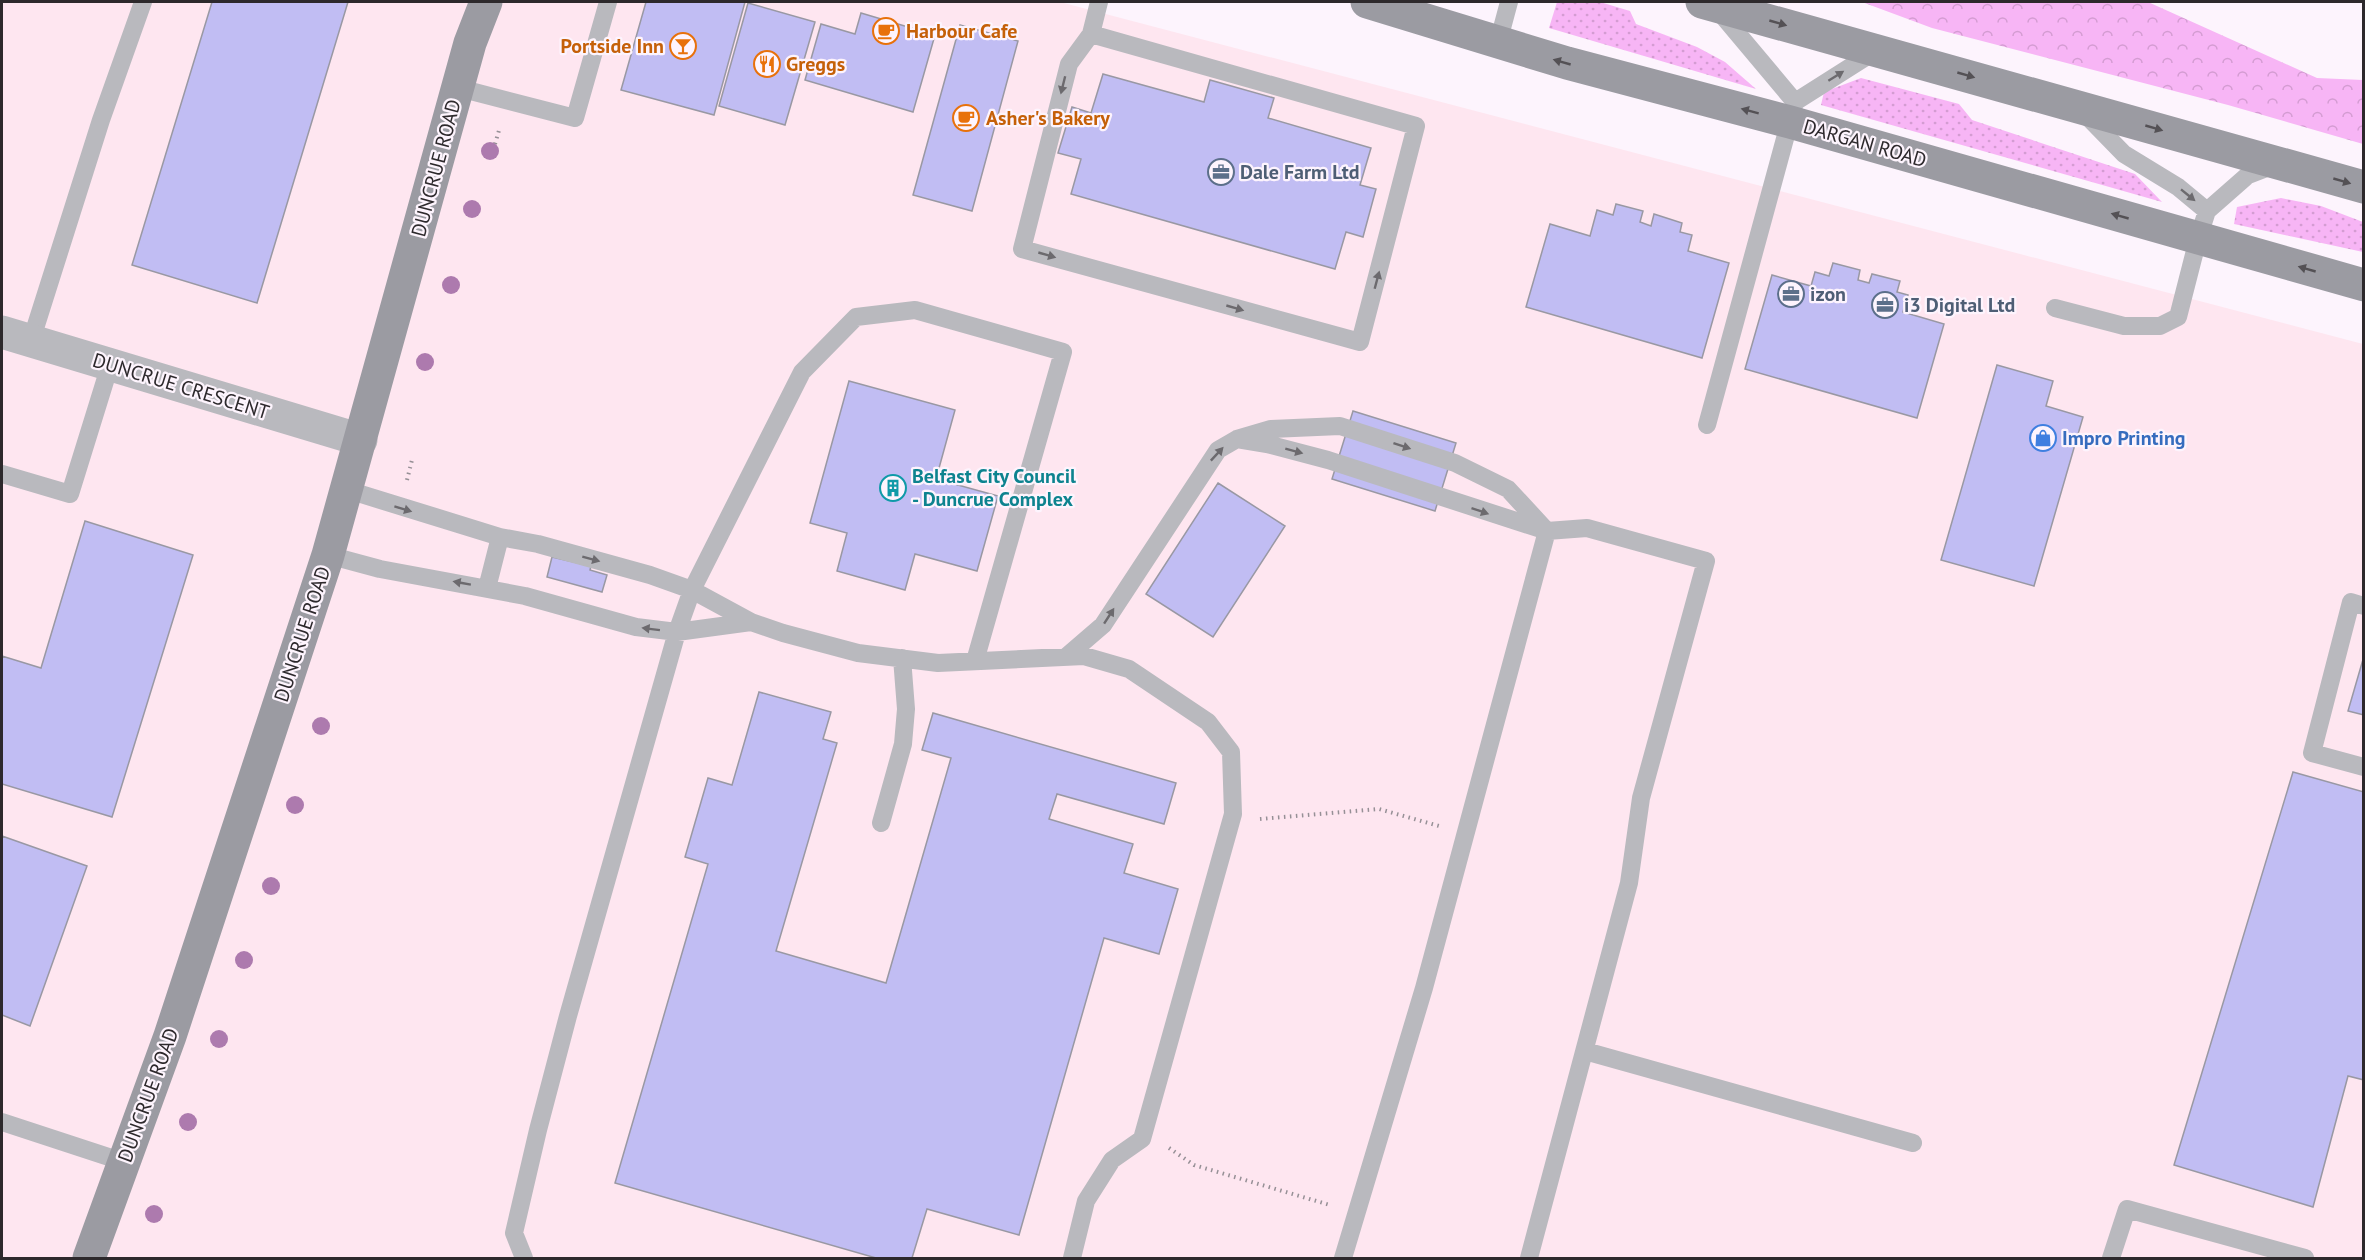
<svg xmlns="http://www.w3.org/2000/svg" width="2365" height="1260" font-family="'PT Sans',sans-serif">
  <defs>
    <pattern id="grass-dots" width="8" height="8" patternUnits="userSpaceOnUse" patternTransform="scale(1.5)"><rect width="8" height="8" fill="#f7b5f5"/><path d="M2 2h.1M6 6h.1" fill="none" stroke="#d49cd2" stroke-width="1.8" stroke-linecap="round"/></pattern>
    <pattern id="forest-crowns" width="20" height="18" patternUnits="userSpaceOnUse" patternTransform="scale(1.5)"><rect width="20" height="18" fill="#f7b5f5"/><path d="M2 6a3 3 0 1 1 6 0M12 15a3 3 0 1 1 6 0" fill="none" stroke="#d49cd2"/></pattern>
  </defs>
  <rect width="100%" height="100%" fill="#fdf4fd"/>
  <!-- industrial -->
  <path fill="#fee6f0" d="M2 2H1060L2363 344V1258H2Z"/>
  <!-- grass -->
  <path fill="url(#grass-dots)" d="M1557 2H1600L1630 11 1636 24 1697 47 1725 62 1756 89 1549 28Z
    M1861 78 1959 104 1972 120 2135 174 2162 202 1821 105 1824 92Z
    M2281 198 2321 206 2363 222V252L2234 224 2237 207Z"/>
  <!-- forest -->
  <path fill="url(#forest-crowns)" d="M1862 2H2148L2317 78 2363 80V144L2228 105 1932 28Z"/>
  <!-- building -->
  <path fill="#c1bdf3" stroke="#9998a3" stroke-width="1.5" d="M212 2H348L257 303 132 265Z
    M646 2H745L714 115 621 90Z
    M748 3 815 22 785 125 719 106Z
    M861 13 935 35 913 112 805 80 821 24 855 34Z
    M960 25 1018 41 972 211 913 195Z
    M1103 74 1204 102 1210 80 1274 98 1268 118 1371 148 1360 185 1376 189 1363 237 1346 232 1335 269 1071 194 1081 159 1058 153 1072 107 1091 113Z
    M1616 204 1643 211 1640 222 1651 226 1654 214 1682 223 1680 232 1692 235 1688 251 1729 263 1702 358 1526 307 1550 224 1590 236 1597 210 1613 215Z
    M1833 263 1860 270 1858 280 1869 283 1872 274 1900 281 1897 292 1908 295 1903 312 1944 324 1917 418 1745 369 1772 275 1811 286 1815 272 1829 276Z
    M1997 365 2053 381 2046 406 2083 417 2034 586 1941 560Z
    M849 381 955 410 936 479 998 496 977 571 915 554 905 590 837 571 847 533 810 523Z
    M1353 411 1456 443 1435 511 1332 479Z
    M1218 483 1285 526 1213 637 1146 594Z
    M85 521 193 555 112 817 2 784V656L41 668Z
    M552 557 591 566 590 570 607 575 602 592 547 577Z
    M2364 656V715L2348 711Z
    M759 692 831 712 823 739 837 743 776 951 886 983 951 758 922 750 933 713 1176 783 1164 824 1057 794 1049 819 1133 844 1124 873 1178 889 1159 954 1104 938 1019 1235 927 1209 912 1258H876L615 1183 708 864 685 857 708 778 732 785Z
    M2293 772 2364 792V1080L2348 1076 2313 1207 2174 1165Z
    M2 836 87 866 30 1026 2 1015Z"/>
  <g fill="none" stroke-linecap="round" stroke-linejoin="round">
    <!-- path -->
    <path stroke="#969096" stroke-width="4" stroke-dasharray="1.5 4.5" stroke-linecap="butt" d="M495 144 500 127
      M407 480 412 460
      M1260 819 1379 809 1439 826
      M1169 1148 1194 1165 1330 1205"/>
    <!-- lane -->
    <path stroke="#b9b9be" stroke-width="18" d="M1717 9 1795 102
      M1091 34 1416 126 1360 342 1022 249 1069 64 1091 34 1099 2
      M1498 43 1509 2
      M459 88 575 118 608 2
      M2085 114 2124 154 2178 187 2207 211
      M2055 308 2124 326H2160L2178 317 2198 239 2207 211 2248 175 2274 165
      M31 341 101 120 143 2
      M1707 425 1795 102 1877 50
      M1237 439 1267 444 1328 460 1547 531 1587 528 1706 561 1641 798 1629 883 1529 1258
      M2 474 70 494 110 365
      M348 490 500 537 538 544 650 575 692 590 751 622 783 633 858 653 938 663 1084 656 1129 669 1208 722 1231 752 1233 814 1142 1139 1112 1160 1086 1201 1072 1258
      M328 555 380 569 525 596 636 627 677 632 751 622
      M487 588 500 537
      M2364 606 2351 602 2312 753 2364 767
      M1067 656 1103 625 1218 450 1237 439 1271 429 1340 426 1455 463 1508 489 1545 529
      M881 823 903 744 906 709 902 658
      M1585 1051 1913 1143
      M2 1122 124 1162
      M524 1258 514 1233 538 1130 568 1016 677 632 692 590 802 372 856 317 915 310 1063 352 975 661
      M1343 1258 1424 988 1547 531
      M2111 1258 2127 1209 2305 1258"/>
    <!-- street -->
    <path stroke="#b9b9be" stroke-width="33" d="M2 332 361 440"/>
    <!-- secondary -->
    <path stroke="#9b9ba2" stroke-width="33" d="M1367 2 1567 63 1790 122 2364 285
      M1702 2 2364 187
      M89 1258 170 1036 328 555 470 43 486 2"/>
  </g>
  <!-- trees -->
  <g fill="#ad7aae">
    <circle cx="490" cy="151" r="9"/>
    <circle cx="472" cy="209" r="9"/>
    <circle cx="451" cy="285" r="9"/>
    <circle cx="425" cy="362" r="9"/>
    <circle cx="321" cy="726" r="9"/>
    <circle cx="295" cy="805" r="9"/>
    <circle cx="271" cy="886" r="9"/>
    <circle cx="244" cy="960" r="9"/>
    <circle cx="219" cy="1039" r="9"/>
    <circle cx="188" cy="1122" r="9"/>
    <circle cx="154" cy="1214" r="9"/>
  </g>
  <!-- one-way arrows -->
  <defs><path id="oneway-solid" d="M-6-.8H1V-3.2L6.5 0L1 3.2V.8H-6Z" transform="scale(1.5)"/></defs>
  <g fill="#545155">
    <use href="#oneway-solid" transform="translate(1778 23) rotate(16)"/>
    <use href="#oneway-solid" transform="translate(1562 62) rotate(-164)"/>
    <use href="#oneway-solid" transform="translate(1966 75) rotate(16)"/>
    <use href="#oneway-solid" transform="translate(1750 111) rotate(-165)"/>
    <use href="#oneway-solid" transform="translate(2154 128) rotate(16)"/>
    <use href="#oneway-solid" transform="translate(2342 181) rotate(16)"/>
    <use href="#oneway-solid" transform="translate(2120 216) rotate(-164)"/>
    <use href="#oneway-solid" transform="translate(2307 269) rotate(-164)"/>
  </g>
  <g fill="#6c6a6e">
    <use href="#oneway-solid" transform="translate(1836 76) rotate(-32)"/>
    <use href="#oneway-solid" transform="translate(1063 85) rotate(104)"/>
    <use href="#oneway-solid" transform="translate(2188 195) rotate(39)"/>
    <use href="#oneway-solid" transform="translate(1047 255) rotate(16)"/>
    <use href="#oneway-solid" transform="translate(1377 280) rotate(-75)"/>
    <use href="#oneway-solid" transform="translate(1235 308) rotate(16)"/>
    <use href="#oneway-solid" transform="translate(1402 446) rotate(18)"/>
    <use href="#oneway-solid" transform="translate(1294 451) rotate(15)"/>
    <use href="#oneway-solid" transform="translate(1217 454) rotate(-47)"/>
    <use href="#oneway-solid" transform="translate(403 509) rotate(17)"/>
    <use href="#oneway-solid" transform="translate(1480 511) rotate(19)"/>
    <use href="#oneway-solid" transform="translate(591 559) rotate(15)"/>
    <use href="#oneway-solid" transform="translate(462 583) rotate(-170)"/>
    <use href="#oneway-solid" transform="translate(1109 616) rotate(-57)"/>
    <use href="#oneway-solid" transform="translate(651 629) rotate(-173)"/>
  </g>
  <!-- icons -->
  <defs>
    <symbol id="cafe-ring" viewBox="-11 -11 22 22"><circle r="9.5" fill="#fdf4fd" stroke="#e8710a" stroke-width="1.5"/><path d="M-5.5-4.5H6V0H3Q3 3.5 0 3.5H-2.5Q-5.5 3.5-5.5 0ZM3-3.2v2h1.7v-2ZM-6 4.5H4V6H-6Z" fill="#e8710a"/></symbol>
    <symbol id="bar-ring" viewBox="-11 -11 22 22"><circle r="9.5" fill="#fdf4fd" stroke="#e8710a" stroke-width="1.5"/><path d="M-6-5H6L.8 .8V4.5H3.5V6h-7V4.5H-.8V.8Z" fill="#e8710a"/></symbol>
    <symbol id="restaurant-ring" viewBox="-11 -11 22 22"><circle r="9.5" fill="#fdf4fd" stroke="#e8710a" stroke-width="1.5"/><path d="M-5-6h1v4h1v-4h1v4h1v-4h1v5L-1.5 .5V6h-2V.5L-5-1ZM5-6V6H3V1.5H1.5Q1.5-4 5-6Z" fill="#e8710a"/></symbol>
    <symbol id="office-ring" viewBox="-11 -11 22 22"><circle r="9.5" fill="#fdf4fd" stroke="#5c6f8a" stroke-width="1.5"/><path d="M-6-3h4V-5.5h4V-3h4V5H-6ZM-1-4.5V-3h2v-1.5ZM-6 0V1H6V0Z" fill="#5c6f8a"/></symbol>
    <symbol id="shop-ring" viewBox="-11 -11 22 22"><circle r="9.5" fill="#fdf4fd" stroke="#3f7fe0" stroke-width="1.5"/><path d="M-5-2.5h2.3a2.7 3.5 0 0 1 5.4 0H5L5.5 6h-11ZM-1.5-2.5h3a1.5 2.3 0 0 0-3 0Z" fill="#3f7fe0"/></symbol>
    <symbol id="building-ring" viewBox="-11 -11 22 22"><circle r="9.5" fill="#fdf4fd" stroke="#0f9aa8" stroke-width="1.5"/><path d="M-4-6H4V6H1V3H-1V6H-4ZM-2.5-4.3h1.7v1.8h-1.7ZM.8-4.3h1.7v1.8H.8ZM-2.5-1h1.7V.8h-1.7ZM.8-1h1.7V.8H.8Z" fill="#0f9aa8"/></symbol>
  </defs>
  <g fill-rule="evenodd">
    <use href="#cafe-ring" x="871" y="16" width="30" height="30"/>
    <use href="#bar-ring" x="668" y="31" width="30" height="30"/>
    <use href="#restaurant-ring" x="752" y="49" width="30" height="30"/>
    <use href="#cafe-ring" x="951" y="103" width="30" height="30"/>
    <use href="#office-ring" x="1206" y="157" width="30" height="30"/>
    <use href="#office-ring" x="1776" y="279" width="30" height="30"/>
    <use href="#office-ring" x="1870" y="290" width="30" height="30"/>
    <use href="#shop-ring" x="2028" y="423" width="30" height="30"/>
    <use href="#building-ring" x="878" y="473" width="30" height="30"/>
  </g>
  <g text-anchor="middle" dominant-baseline="central" stroke-width="4.5" stroke-linejoin="round" paint-order="stroke">
    <!-- food labels -->
    <g font-size="20" font-weight="bold" fill="#c56008" stroke="#fdf4fd" text-anchor="start">
      <text x="906" y="31">Harbour Cafe</text>
      <text x="664" y="46" text-anchor="end">Portside Inn</text>
      <text x="786" y="64">Greggs</text>
      <text x="986" y="118">Asher's Bakery</text>
    </g>
    <!-- street labels -->
    <g font-size="20" fill="#2d292c" stroke="#fdf4fd">
      <text transform="translate(1865 143) rotate(16)">DARGAN ROAD</text>
      <text transform="translate(436 168) rotate(-75)">DUNCRUE ROAD</text>
      <text transform="translate(181 386) rotate(17)">DUNCRUE CRESCENT</text>
      <text transform="translate(302 634) rotate(-72)">DUNCRUE ROAD</text>
      <text transform="translate(148 1095) rotate(-70)">DUNCRUE ROAD</text>
    </g>
    <!-- service labels -->
    <g font-size="20" font-weight="bold" fill="#4e5e75" stroke="#fdf4fd" text-anchor="start">
      <text x="1240" y="172">Dale Farm Ltd</text>
      <text x="1810" y="294">izon</text>
      <text x="1904" y="305">i3 Digital Ltd</text>
    </g>
    <!-- shop labels -->
    <g font-size="20" font-weight="bold" fill="#366cbe" stroke="#fdf4fd" text-anchor="start">
      <text x="2062" y="438">Impro Printing</text>
    </g>
    <!-- culture labels -->
    <g font-size="20" font-weight="bold" fill="#0d838f" stroke="#fdf4fd" text-anchor="start">
      <text x="912" y="476">Belfast City Council<tspan x="912" dy="23">- Duncrue Complex</tspan></text>
    </g>
  </g>
  <!-- border -->
  <rect width="2365" height="1260" fill="none" stroke="#2d292c" stroke-width="6"/>
</svg>
